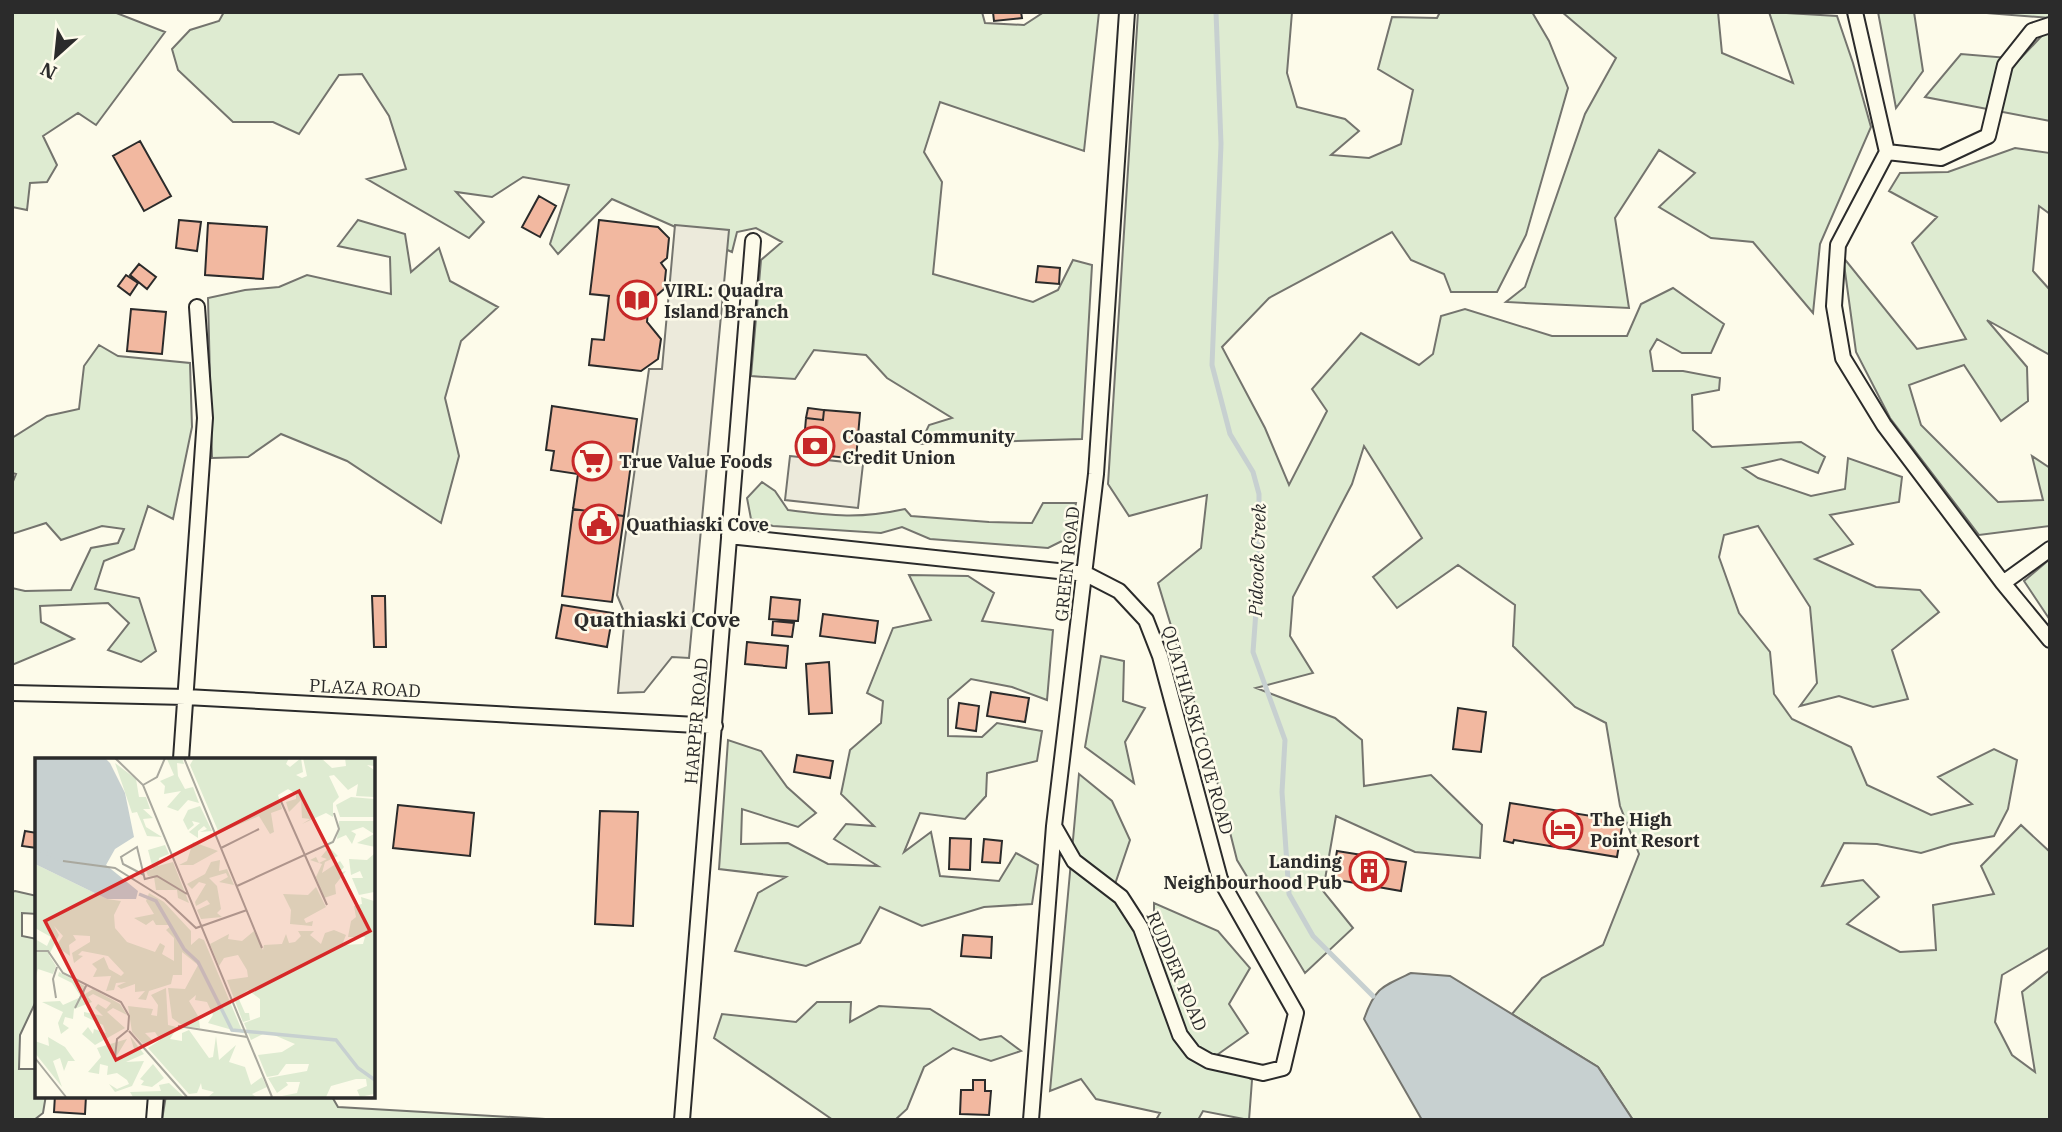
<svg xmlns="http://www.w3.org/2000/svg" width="2062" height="1132" font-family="'IBM Plex Serif',serif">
  <rect width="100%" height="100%" fill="#fdfbea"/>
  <!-- green -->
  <path fill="#deebd1" stroke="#74746e" stroke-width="2" d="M12 12H114L165 32 96 125 78 113 43 136 57 165 47 182 30 183 27 210 12 207Z
    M224 12H982L985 23 1024 25 1044 12H1099L1084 151 940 102 924 152 942 182 933 274 1033 302 1058 290 1073 260 1092 265 1082 439 920 444 929 425 952 418 887 378 866 355 814 350 795 379 751 376 761 260 782 242 756 228 737 232 732 252 612 199 558 254 550 244 569 185 523 177 492 197 456 192 484 222 469 238 367 179 406 169 389 116 362 74 339 75 299 134 273 122H233L178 70 172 49 190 30 219 21Z
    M1138 12H1292L1287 73 1297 107 1345 119 1359 131 1331 155 1369 158 1401 144 1413 90 1378 69 1392 17 1437 18 1440 12H1532L1549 41 1568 88 1526 235 1497 292H1451L1444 274 1411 260 1392 232 1269 298 1222 347 1265 428 1289 485 1327 411 1312 389 1361 333 1419 365 1433 354 1441 316 1465 309 1552 336H1627L1641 304 1673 288 1724 324 1711 353H1682L1657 339 1650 351 1653 371H1683L1720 378 1719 390 1692 395 1693 430 1712 447 1801 442 1825 457 1818 473 1781 459 1743 468 1758 478 1811 496 1845 489 1848 458 1902 477 1899 502 1830 515 1853 544 1815 559 1876 587 1920 590 1939 612 1892 650 1908 699 1873 707 1839 696 1800 706 1817 683 1810 607 1758 526 1724 535 1719 557 1739 613 1770 652 1774 694 1792 719 1851 747 1867 785 1931 815 1972 804 1938 777 1994 749 2017 760 2008 809 1994 836 1951 844 1921 853 1877 844 1844 843 1822 886 1863 880 1879 897 1847 924 1900 952 1936 950 1933 905 1994 894 1981 866 2021 825 2050 852V947L2002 975 1995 1022 2012 1055 2035 1072 2022 992 2050 970V1120H1633L1598 1067 1512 1014 1542 978 1603 945 1639 854 1620 806 1606 723 1575 707 1513 646 1515 605 1458 565 1397 608 1373 577 1422 538 1364 446 1352 484 1293 597 1290 636 1313 673 1256 688 1335 718 1362 740 1364 786 1431 775 1482 825 1480 858 1415 852 1336 816 1323 891 1353 928 1305 973 1237 860 1211 757 1158 583 1201 548 1207 495 1129 516 1108 484Z
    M1562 12H1718L1722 53 1793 83 1769 12 1837 16 1853 63 1871 127 1820 244 1813 313 1753 242 1711 238 1659 207 1695 173 1659 150 1615 218 1629 308 1506 302 1525 287 1585 114 1616 58Z
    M1878 12H1914L1923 71 1896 108Z
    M1974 12H2050V18Z
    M2050 27V121L1925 97 1961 54 2020 59Z
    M2015 148 2050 153V214L2039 206 2033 271 2050 290V355L1987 320 2027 367 2028 401 2001 421 1964 365 1909 385 1921 425 1998 502 2043 500 2032 456 2050 468V530L2049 526 1979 535 1890 418 1856 352 1843 257 1917 349 1966 339 1912 243 1937 217 1889 191 1900 173 1948 172Z
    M358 220 405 234 411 272 439 248 450 281 498 307 461 341 445 398 459 456 441 523 347 461 281 434 248 457 212 458 208 298 245 290 279 287 307 275 391 294 390 257 338 246Z
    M99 345 118 356 190 363 192 427 173 519 148 506 134 549 104 561 95 589 139 598 156 651 141 662 108 650 129 623 108 603 40 606 41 622 74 639 12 665V588L25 591 71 590 91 548 118 543 124 529 102 526 61 540 46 523 12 534V484L16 474 12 473V438L47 416 79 409 84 366Z
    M762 482 775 491 788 510C833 516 860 519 905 509L911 516 989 522 1032 523 1043 503H1076L1070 537 1048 548 930 539 902 527 881 533 773 526 751 519 747 498Z
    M2050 559V620L2024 581Z
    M909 575 968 576 994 593 982 621 1053 630 1047 700 1012 687 971 679 948 699V736L982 737 997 723 1042 731 1037 761 987 773 986 796 965 819 920 813 904 852 931 832 940 876 999 881 1016 853 1038 865 1032 904 984 907 922 926 880 907 860 943 806 966 735 951 758 893 786 877 719 869 728 740 761 751 787 787 816 813 798 827 742 809 741 844 788 843 828 864 878 866 834 839 846 824 874 826 841 794 850 750 881 723 883 701 867 693 893 628 931 620Z
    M1101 656 1124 661 1123 701 1145 708 1125 742 1134 783 1085 747Z
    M1079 774 1112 801 1130 840 1111 896 1154 938V903L1218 931 1250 968 1229 1004 1248 1033 1217 1055 1252 1080 1249 1120 1203 1111 1198 1120H1156L1160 1113 1096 1099 1081 1079 1050 1091Z
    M15 891 37 896V914L22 913V936L37 939V999L20 1035 19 1069H37V1095H46L43 1113 34 1120H12V892Z
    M817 1002H851L850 1022 879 1006 930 1009 980 1040 1001 1036 1021 1051 991 1061 953 1048 924 1067 907 1109 895 1120H833L714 1038 722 1014 796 1022Z
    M166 1095H331L338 1107 562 1120H162Z"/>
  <!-- parking -->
  <path fill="#eceadb" stroke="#74746e" stroke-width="2" d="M675 225 729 230 689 658 672 657 644 692 618 693 625 614 617 595 649 369H662Z
    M790 456 863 464 858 508 785 500Z"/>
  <!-- water -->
  <path fill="#c7d0d0" stroke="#74746e" stroke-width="2" d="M1411 973 1450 976 1598 1067 1633 1120H1422L1364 1019C1375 988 1381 987 1411 973Z"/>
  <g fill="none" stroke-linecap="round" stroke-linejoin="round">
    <!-- stream -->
    <path stroke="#c7d0d0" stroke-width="5" d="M1216 12 1221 144 1212 365 1230 434 1253 472 1259 494V570L1253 652 1285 740 1282 792 1289 894 1313 936 1373 996"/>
  </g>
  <!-- building -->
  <path fill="#f2b8a0" stroke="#2b2b2b" stroke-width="2" d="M993 12H1021L1022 18 994 21Z
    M140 141 171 196 144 211 113 156Z
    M539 196 556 206 540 237 522 227Z
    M179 220 201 222 197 251 176 248Z
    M599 220 658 227 669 238 667 258 661 263 666 270 664 289 656 296 654 305 648 311 647 322 661 339 658 359 641 371 589 365 592 339 604 340 609 296 590 294Z
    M208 223 267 227 263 279 205 275Z
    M139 264 156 277 147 289 130 275Z
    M1038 266 1060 268 1059 284 1036 282Z
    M126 275 138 283 130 295 118 286Z
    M131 309 166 312 162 354 127 351Z
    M552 406 637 419 624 516 573 509 578 474 551 470 554 451 546 450Z
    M808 408 824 410 823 420 806 418Z
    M824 410 860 413 856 459 803 453 806 418 823 420Z
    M573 509 624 516 612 602 562 596Z
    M372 596H385L386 647H374Z
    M771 597 800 600 798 621 769 619Z
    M562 605 613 613 607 647 556 638Z
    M823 614 878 621 875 643 820 636Z
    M773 621 794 623 792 637 772 635Z
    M747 642 788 646 786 668 745 664Z
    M829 662 832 713 809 714 806 664Z
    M991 692 1029 698 1025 722 987 716Z
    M959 703 979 706 976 731 956 728Z
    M1458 708 1486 712 1481 752 1453 749Z
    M797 755 833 761 830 778 794 772Z
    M1510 803 1623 821 1617 857 1514 840 1513 843 1504 841Z
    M398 805 474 813 470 856 393 848Z
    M600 811 638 812 633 926 595 924Z
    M25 831 37 833V848L22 846Z
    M950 838 971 839 970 870 949 869Z
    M984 839 1002 841 1000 863 982 862Z
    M1337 851 1406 862 1401 891 1332 879Z
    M963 935 992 937 991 958 961 956Z
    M973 1080H985V1091H991L989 1115 960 1114 961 1090H973Z
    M55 1095 86 1096 85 1114 54 1112Z"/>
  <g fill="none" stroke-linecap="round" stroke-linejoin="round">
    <defs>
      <path id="street" d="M1855 12 1887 152
        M1887 152 1838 245 1834 306 1843 358 1884 425 2003 583 2050 640
        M1887 152 1941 158 1988 136 2005 65 2032 31 2050 25
        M729 536 1086 574 1119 591 1146 620 1160 656 1220 879 1296 1013 1283 1068 1263 1073 1209 1061 1193 1052 1180 1035 1141 928 1121 897 1074 861 1054 826
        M2003 583 2050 549
        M12 693 186 697 715 726
        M181 759 205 418 197 307
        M154 1120 156 1095
        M682 1120 753 241
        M1031 1120 1054 826 1096 474 1127 12"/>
    </defs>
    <!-- street casing -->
    <use href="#street" stroke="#2b2b2b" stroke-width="18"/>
    <!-- street -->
    <use href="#street" stroke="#fdfbea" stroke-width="14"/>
  </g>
  <!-- icons -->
  <defs>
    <symbol id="library-ring" viewBox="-11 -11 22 22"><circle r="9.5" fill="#fdfbea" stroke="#c62828" stroke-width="1.5"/><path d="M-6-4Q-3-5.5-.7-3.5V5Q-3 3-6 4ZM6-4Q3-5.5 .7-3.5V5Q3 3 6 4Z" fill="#c62828"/></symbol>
    <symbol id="bank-ring" viewBox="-11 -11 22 22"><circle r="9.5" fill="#fdfbea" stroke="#c62828" stroke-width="1.5"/><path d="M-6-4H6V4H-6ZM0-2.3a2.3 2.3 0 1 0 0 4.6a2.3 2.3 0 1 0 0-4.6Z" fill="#c62828"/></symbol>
    <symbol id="supermarket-ring" viewBox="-11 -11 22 22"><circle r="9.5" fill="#fdfbea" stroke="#c62828" stroke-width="1.5"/><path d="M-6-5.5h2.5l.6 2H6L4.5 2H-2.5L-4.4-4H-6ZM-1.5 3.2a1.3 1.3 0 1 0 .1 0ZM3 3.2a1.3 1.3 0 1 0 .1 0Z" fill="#c62828"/></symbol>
    <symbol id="civic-ring" viewBox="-11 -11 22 22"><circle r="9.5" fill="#fdfbea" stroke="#c62828" stroke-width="1.5"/><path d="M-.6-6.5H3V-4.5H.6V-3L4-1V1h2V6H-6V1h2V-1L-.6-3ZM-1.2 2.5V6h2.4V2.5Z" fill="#c62828"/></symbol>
    <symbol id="hotel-ring" viewBox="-11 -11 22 22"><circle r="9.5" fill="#fdfbea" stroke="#c62828" stroke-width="1.5"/><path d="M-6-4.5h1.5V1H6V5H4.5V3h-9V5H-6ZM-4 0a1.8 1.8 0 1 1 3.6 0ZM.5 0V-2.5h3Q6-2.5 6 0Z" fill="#c62828"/></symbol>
    <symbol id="building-ring" viewBox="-11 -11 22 22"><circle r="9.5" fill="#fdfbea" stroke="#c62828" stroke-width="1.5"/><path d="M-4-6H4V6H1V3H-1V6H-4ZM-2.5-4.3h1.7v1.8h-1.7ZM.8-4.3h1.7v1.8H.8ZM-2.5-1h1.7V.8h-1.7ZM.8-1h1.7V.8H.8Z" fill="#c62828"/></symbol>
  </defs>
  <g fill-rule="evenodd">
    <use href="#library-ring" x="615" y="278" width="44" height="44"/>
    <use href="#bank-ring" x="793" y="424" width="44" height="44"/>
    <use href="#supermarket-ring" x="570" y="439" width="44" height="44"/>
    <use href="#civic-ring" x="577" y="502" width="44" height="44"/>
    <use href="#hotel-ring" x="1541" y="807" width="44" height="44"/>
    <use href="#building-ring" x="1347" y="849" width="44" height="44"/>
  </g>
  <g text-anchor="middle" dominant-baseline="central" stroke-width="5" stroke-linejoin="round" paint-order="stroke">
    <!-- poi labels -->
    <g font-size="18" font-weight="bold" fill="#2b2b2b" stroke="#fdfbea" text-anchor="start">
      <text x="664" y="290">VIRL: Quadra<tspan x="664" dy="21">Island Branch</tspan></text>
      <text x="842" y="436">Coastal Community<tspan x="842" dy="21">Credit Union</tspan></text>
      <text x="619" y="461">True Value Foods</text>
      <text x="626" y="524">Quathiaski Cove</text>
      <text x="1590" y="819">The High<tspan x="1590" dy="21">Point Resort</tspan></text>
      <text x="1342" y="861" text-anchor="end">Landing<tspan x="1342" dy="21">Neighbourhood Pub</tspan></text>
    </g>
    <!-- street labels -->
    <g font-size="18" fill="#2b2b2b" stroke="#fdfbea">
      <text transform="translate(1067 564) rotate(-84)">GREEN ROAD</text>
      <text transform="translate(365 688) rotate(3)">PLAZA ROAD</text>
      <text transform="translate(696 721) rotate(-85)">HARPER ROAD</text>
      <text transform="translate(1198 730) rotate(74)">QUATHIASKI COVE ROAD</text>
      <text transform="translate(1177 971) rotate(67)">RUDDER ROAD</text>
    </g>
    <!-- water labels -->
    <g font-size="19" font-style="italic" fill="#2b2b2b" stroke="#fdfbea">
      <text transform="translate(1257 560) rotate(-88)">Pidcock Creek</text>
    </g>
    <!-- quarter labels -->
    <g font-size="21" font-weight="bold" fill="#2b2b2b" stroke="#fdfbea">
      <text x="657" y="619">Quathiaski Cove</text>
    </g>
  </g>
  <!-- overview -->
  <g transform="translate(35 758)">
    <rect width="340" height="340" fill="#fdfbea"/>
    <path d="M147 0 149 6 142 5 143 18 150 31 158 29 164 45 153 42 143 53 132 49 146 33 129 36 130 28 125 23 139 17 132 1ZM159 0H254L251 6 255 9 266 0 268 14 261 17 267 20 272 18 268 0H286L297 10 311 8 310 0H339V8L332 7 339 12V39L321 38 323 26 313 32 299 17 294 18 304 39 298 45V59L291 55 267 66 275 61 267 60 266 42 254 54 251 44 261 41V36L253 31 243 37 247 51 236 55 239 74 235 76 224 58 184 75 155 7ZM80 5 101 21 104 39H111L115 51H108L118 60 108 61 111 69 127 79 112 78 102 54 97 55ZM316 39 339 41V59H305L301 47ZM165 48 177 73 165 74 172 71 169 68 163 73V80L154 74 165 65 157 63 159 67 153 72 148 62 153 52ZM304 63H339L340 89 322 85 339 76 328 69 316 73 321 76 317 86 311 77 302 81ZM158 84 183 93 158 107H144L152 103ZM130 87 134 96 124 100 123 108 138 104 154 145 143 140 142 132H121L119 119 113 118 111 113 118 111 113 92ZM294 89 303 98 290 104 287 115 305 103 309 109 304 115 311 113 300 127 301 136 289 140 281 119 287 106 275 102 281 99 284 105 292 101 286 99ZM339 96V134L324 137 317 120H328L325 113 316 117 314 101 332 102ZM185 102 184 113 192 111 199 127 184 124 193 119 191 115 174 120 182 128 186 151 182 155 187 159 166 161 162 152 175 146 172 142 161 148 160 144 171 126 164 124 157 131 152 126 170 116 176 104ZM0 106 72 141 86 143 79 157 80 170 92 184 120 194 125 185 130 188 127 196 139 203V180L131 172 137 167H121L118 162 111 167 99 160 119 156 111 143 114 135 129 144 156 173V187L164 180 169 182 208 275 173 265 178 257 172 244 160 242 161 237 154 243 163 258 157 263 164 262 165 270 148 268 137 260 133 230 150 231 163 207 147 194V217H138L136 226 114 233 111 242 103 241 110 233 100 234V226L86 231 82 228 91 224 81 225 79 232 71 233 76 218 58 219 62 211 57 206 69 199 74 211 86 218 89 215 73 198 47 193 43 197 48 198 39 205 37 195 55 184V178L38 177 41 182 34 187 35 198 21 188 28 178 19 168 24 177 14 197 21 208 18 216 3 211 0 221V181L12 188 16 179 0 170ZM281 129 291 149 269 161 271 165 278 163 277 168 255 166 256 152 248 136 273 137ZM326 139 339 143V336L325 339 322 332 332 328 331 321H321L296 328 291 339 247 338 262 335 265 324H251L253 327 242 335 233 320 272 313 274 306H251L243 317 232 319 223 297 247 294 260 286 232 274 216 282 209 265 225 259V241L213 232 203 239 210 255H214L215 262 208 264 192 222 213 219 212 212 203 197 189 200 184 208 175 186 194 176 193 181 207 183 219 173 228 192 229 187 247 186 251 176 254 185 260 184 266 178 263 173H279L275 177 286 186 290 175 299 172 311 177 307 187 328 186 330 179H313L316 163 321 159 319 148 327 146ZM24 214 50 228V236L58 231 85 246 92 257 78 250 72 254 90 270 60 287 47 276 53 269 58 276 59 271 71 275 68 267 49 258V254L68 258 60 250 63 246 71 251 76 245 58 236 53 239 57 244 39 251 38 261 30 259 28 266 34 270 26 276 23 265 28 254 7 244 25 243 28 247 46 239 37 225 23 218ZM131 230 133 267 150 271 140 273 135 281 147 283V275L154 272 174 300 178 299 181 278 184 302 201 287 194 304 210 309 216 327 227 319 232 329 217 336 221 339H173L179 334 167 331 166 325 162 335 154 336 113 290 125 282 120 274 110 275 117 282 108 286 97 274 93 248 118 251 116 257 122 258 123 247 116 237ZM95 278 109 296 91 304 109 303 97 328 80 334 74 326 82 331 94 326 92 322 82 315 72 317 73 308 65 306 64 316 53 314 66 299 62 290 92 281 81 299 100 294ZM13 279 30 289 40 303H33L29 313 25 300 18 303 27 329 0 295V283L14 288ZM118 306 129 320 117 329 106 327 109 323 105 321ZM134 325 149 339H98L95 334 126 333 124 327Z" fill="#deebd1"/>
    <path d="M0 0H70L75 5 90 35 99 79 80 91 71 107 103 133 101 141H72L0 106Z" fill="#c7d0d0"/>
    <path fill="none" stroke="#c7d0d0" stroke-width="3.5" d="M0 90 28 103M104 136 121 143 149 191 163 204 197 272 301 282 323 310 340 322"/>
    <path fill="none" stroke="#a9a89e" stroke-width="2" d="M80 0 108 27 237 339M149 0 227 190M108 27 122 19 130 0M245 41 292 147M186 90 224 71M28 103 80 110 130 141 161 170 212 152M109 117 88 106 86 99 102 89 110 122M110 121 122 118 152 136M202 128 298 84 304 71 299 55M0 193H13L28 215 86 244 94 258 93 272M21 240 18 221 22 209M40 250 52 226M143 268 212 279M94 273 152 339M80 299 82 281 93 272M0 300 31 339"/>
    <path fill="#d62828" fill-opacity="0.15" stroke="#d62828" stroke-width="3.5" d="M264 33 335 173 81 302 10 163Z"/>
    <rect width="340" height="340" fill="none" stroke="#2b2b2b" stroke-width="3.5"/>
  </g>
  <!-- border -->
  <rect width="2062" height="1132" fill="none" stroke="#2b2b2b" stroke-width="28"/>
  <!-- north arrow -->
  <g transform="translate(56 56) rotate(207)" stroke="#fdfbea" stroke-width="5" paint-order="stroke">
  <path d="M0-5L12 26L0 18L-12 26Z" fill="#2b2b2b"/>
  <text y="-10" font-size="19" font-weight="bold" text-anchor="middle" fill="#2b2b2b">N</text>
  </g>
</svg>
